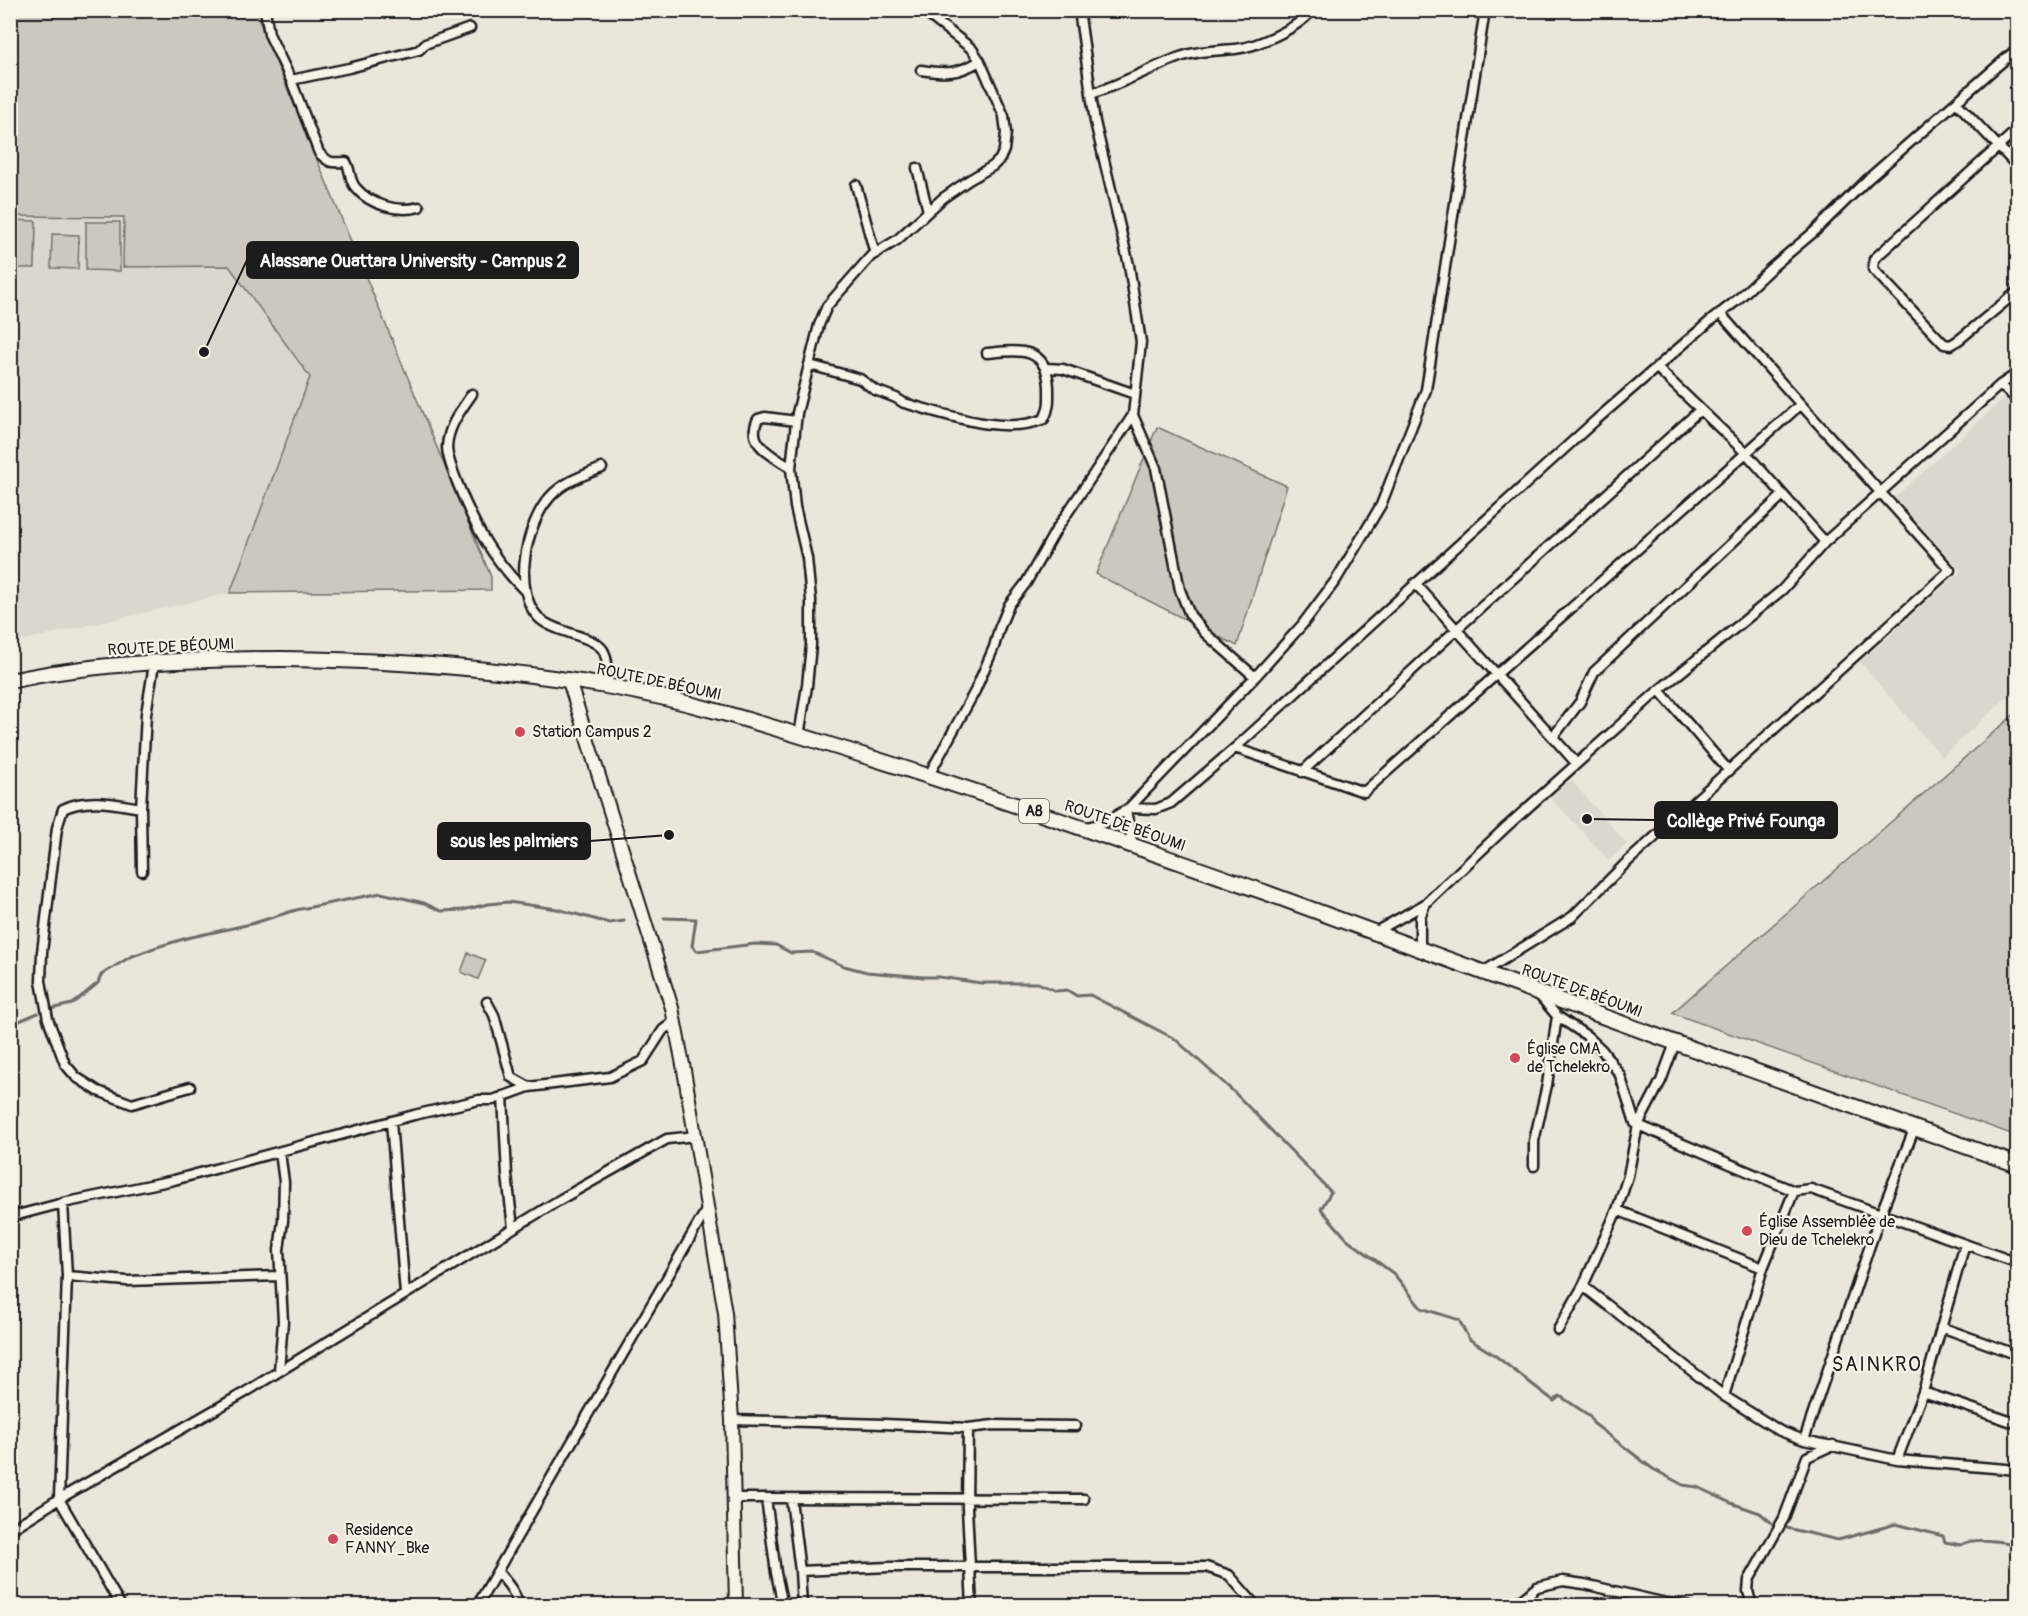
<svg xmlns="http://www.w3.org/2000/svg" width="2028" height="1616" font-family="Pangolin,sans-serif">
  <rect width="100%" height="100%" fill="#eae6dc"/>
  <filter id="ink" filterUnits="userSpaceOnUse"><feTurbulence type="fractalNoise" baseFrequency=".0167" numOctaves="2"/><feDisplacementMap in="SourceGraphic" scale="12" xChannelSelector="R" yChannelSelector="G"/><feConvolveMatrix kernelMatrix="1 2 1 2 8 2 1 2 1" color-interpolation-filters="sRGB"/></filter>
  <g filter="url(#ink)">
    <!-- built -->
    <path fill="#dad7ce" d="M10 11H255L491 577V590L230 593 11 643Z
      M2008 395 2018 406 2017 688 1942 757 1860 662 1961 571 1895 497Z
      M1571 780 1627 844 1609 860 1550 797Z"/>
    <!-- green -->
    <path fill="#ccc8c0" stroke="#74726e" stroke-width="1.5" d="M11 11H255L491 577V590L230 593 310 377 229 266 123 267 124 217 11 216Z
      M11 220 36 221 35 268H11Z
      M86 222H120V271L86 270Z
      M52 234 79 235 78 269 51 268Z
      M1157 427 1287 486 1237 646 1096 574Z
      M2017 712V1136L1672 1013Z
      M468 953 486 960 478 979 461 972Z"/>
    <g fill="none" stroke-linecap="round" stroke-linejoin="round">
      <!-- stream -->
      <path stroke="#6d6c68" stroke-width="3" d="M664 918 696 919 692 946 697 951 755 944 776 945 791 953 812 952 844 966 867 972 924 977H939L981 983H1038L1056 991 1067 990 1077 996 1090 995 1175 1039 1235 1093 1331 1192 1321 1209 1347 1239 1394 1274 1421 1308 1459 1320 1469 1339 1493 1354 1554 1401 1560 1396 1590 1416 1593 1423 1653 1469 1683 1485 1697 1487 1731 1503 1760 1513 1774 1525 1838 1540 1896 1524 1943 1536 1945 1542 1961 1545C1973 1537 2003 1541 2018 1545
        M50 1009 72 1004 98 983 101 975 130 957 157 947 187 938 251 924 296 910 381 893 424 903 441 911 463 910 488 904 508 902 557 909 609 923 624 921
        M10 1025 38 1013"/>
      <defs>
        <path id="minor" d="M265 10 269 34 291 80 319 153C330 163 329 163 346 162 351 170 349 181 356 188 370 205 399 213 419 207
          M921 70C947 74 957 74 980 61
          M291 80 349 68 419 50 425 44 470 28
          M1091 94C1122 84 1150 68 1180 57 1199 50 1216 51 1235 49 1256 47 1299 28 1312 10
          M1957 103 2018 167
          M2018 129 1874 259 1873 269 1944 344 1951 345 1960 339 2018 291
          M917 168 928 211
          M856 185 875 254
          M810 365 860 379 875 390 896 398 904 403C946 414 1002 436 1044 419 1050 408 1049 400 1049 387 1047 346 1020 350 987 353
          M1047 368 1063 369 1135 394
          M1657 368 1746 453 1825 542
          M2000 385 2018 400
          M472 394C461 410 448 426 447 447 447 458 453 471 457 482 473 524 492 558 524 590
          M1133 415 1156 468 1180 590 1190 615 1205 633 1255 677
          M602 468C584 475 563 482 550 497 526 523 512 590 538 617 553 633 593 635 603 650 609 659 607 676 609 686
          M791 468C773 456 745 444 758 419L765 417 796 421
          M1415 583 1576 763
          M1659 690 1729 771
          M799 736 807 686 811 645V600L807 558 795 507 791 468 797 413 819 325 827 306 871 256 897 240 943 198 969 180 993 166 1000 159 1004 150 1006 133 1004 116 980 61 972 49 922 10
          M1553 737 1580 702 1594 672 1783 495
          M1235 748 1364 792 1800 405
          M1302 772 1456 630 1700 410
          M929 775 975 691 994 647 999 629 1009 605 1026 583 1056 530 1133 415 1141 342 1129 265 1095 122 1079 10
          M141 808C115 804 88 797 63 809L57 828 42 952 41 981 48 1019 65 1064 76 1077 98 1091 132 1104 190 1087
          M1129 808 1156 809 1171 803 1235 748 1596 420 1709 322 1736 301 1771 268 1815 231 1868 179 2018 48
          M1126 810 1133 846
          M1083 828 1104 823 1129 808 1255 677 1302 625 1336 580 1381 505 1426 390 1485 10
          M142 871 141 808 146 714 154 664
          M1375 932 1425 904 1505 828 1659 690 1782 590 1825 542 2000 385 2018 373
          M1420 948V918L1425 904
          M1483 972 1572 917 1625 864 1950 570C1874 484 1795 400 1720 313
          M1539 995 1557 1016 1587 1036 1602 1050 1620 1075 1635 1123 1638 1125 1794 1191 1811 1189 2018 1263
          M487 1002 494 1015 511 1077 529 1087 610 1077 643 1061 663 1030 675 1021
          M503 1096 507 1175 513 1228
          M391 1122 405 1294
          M1534 1166V1141L1547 1085 1557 1016
          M63 1203 67 1276 59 1499 121 1606
          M1617 1210 1763 1268
          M10 1217 63 1203 174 1180 414 1115 479 1100H493L529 1087
          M67 1276 127 1281 280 1276
          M1583 1286 1724 1396 1780 1431 1804 1440 1897 1460 2018 1470
          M1941 1327 2018 1355
          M1558 1330 1583 1286 1617 1210 1628 1176 1638 1125 1661 1081 1675 1043
          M279 1371 283 1321 279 1250 283 1221 284 1182 280 1152
          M1923 1392 2018 1424
          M1724 1396 1763 1268 1794 1191
          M732 1420 885 1424 968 1428 994 1425 1076 1426
          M968 1428 967 1508 972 1606
          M1804 1440 1881 1213 1915 1127
          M1897 1460 1923 1392 1965 1244
          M735 1498 1084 1499
          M766 1498 776 1573 783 1606
          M791 1499 800 1571 802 1606
          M10 1530 59 1499 244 1393 561 1199 667 1139 696 1136
          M800 1571 889 1567H1206L1229 1575 1256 1606
          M498 1572C506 1582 517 1593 518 1606
          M477 1606 708 1207
          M1514 1606 1537 1587 1563 1581 1584 1584 1666 1603 1687 1606
          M1752 1606 1748 1591 1749 1580 1784 1518 1807 1457 1833 1445"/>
        <path id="secondary" d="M569 681 672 1008 684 1070 725 1313 732 1420 736 1606"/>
        <path id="primary" d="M10 681C97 662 194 659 282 659 390 660 500 668 606 686 682 699 756 722 830 745 977 790 1122 842 1267 893 1389 937 1510 983 1632 1027 1760 1074 1889 1118 2018 1165"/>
      </defs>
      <!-- minor casing -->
      <use href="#minor" stroke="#1c1c1c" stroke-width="13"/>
      <!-- secondary casing -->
      <use href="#secondary" stroke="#1c1c1c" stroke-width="16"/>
      <!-- primary casing -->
      <use href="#primary" stroke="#1c1c1c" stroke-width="18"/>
      <!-- minor -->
      <use href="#minor" stroke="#f7f3e8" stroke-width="8"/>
      <!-- secondary -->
      <use href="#secondary" stroke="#f7f3e8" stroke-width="12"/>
      <!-- primary -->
      <use href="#primary" stroke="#f7f3e8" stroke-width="14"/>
    </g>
  </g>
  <!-- markers -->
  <g fill="#d1495b" stroke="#f7f3e8" stroke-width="2">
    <circle cx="520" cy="732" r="6"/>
    <circle cx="1515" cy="1058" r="6"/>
    <circle cx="1747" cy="1231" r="6"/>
    <circle cx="333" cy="1539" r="6"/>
  </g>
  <g text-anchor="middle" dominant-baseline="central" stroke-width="4.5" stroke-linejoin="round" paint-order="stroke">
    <!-- shield labels -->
    <rect fill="#f7f3e8" stroke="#5e5c59" stroke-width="1.5" x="1019" y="799" width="30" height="24" rx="4.5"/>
    <g font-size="15" font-weight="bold" fill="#1c1c1c">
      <text x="1034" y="811">A8</text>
    </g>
    <!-- street labels -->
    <g font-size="16" fill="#1c1c1c" stroke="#f7f3e8">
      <text transform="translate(171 647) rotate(-3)">ROUTE DE BÉOUMI</text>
      <text transform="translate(659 682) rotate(12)">ROUTE DE BÉOUMI</text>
      <text transform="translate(1125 826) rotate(19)">ROUTE DE BÉOUMI</text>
      <text transform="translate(1582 991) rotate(20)">ROUTE DE BÉOUMI</text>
    </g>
    <!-- poi labels -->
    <g font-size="16" fill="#1c1c1c" stroke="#f7f3e8" text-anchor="start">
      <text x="532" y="732">Station Campus 2</text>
      <text x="1527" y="1049">Église CMA<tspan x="1527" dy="18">de Tchelekro</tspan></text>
      <text x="1759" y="1222">Église Assemblée de<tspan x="1759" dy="18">Dieu de Tchelekro</tspan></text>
      <text x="345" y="1530">Residence<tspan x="345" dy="18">FANNY_Bke</tspan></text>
    </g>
    <!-- quarter labels -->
    <g font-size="20" letter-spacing="1.5" fill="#1c1c1c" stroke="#f7f3e8">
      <text x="1877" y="1364">SAINKRO</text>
    </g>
  </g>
  <!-- callouts -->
  <path fill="none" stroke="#1c1c1c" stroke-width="2" d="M204 352L247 260M1587 819L1655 820M669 835L590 841"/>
  <g fill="#1c1c1c" stroke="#f7f3e8" stroke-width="2">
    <circle cx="204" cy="352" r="6"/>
    <circle cx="1587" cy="819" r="6"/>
    <circle cx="669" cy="835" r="6"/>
  </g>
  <g fill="#1c1c1c" stroke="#1c1c1c" stroke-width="2">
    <rect x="247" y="242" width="331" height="36" rx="6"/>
    <rect x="1655" y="802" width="182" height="36" rx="6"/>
    <rect x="438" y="823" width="152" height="36" rx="6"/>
  </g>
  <g font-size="18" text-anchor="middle" font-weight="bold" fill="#fff">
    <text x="413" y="267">Alassane Ouattara University - Campus 2</text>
    <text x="1746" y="827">Collège Privé Founga</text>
    <text x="514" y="847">sous les palmiers</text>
  </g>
  <!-- margin -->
  <rect width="2028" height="1616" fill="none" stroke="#f7f3e8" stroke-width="36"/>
  <rect x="18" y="18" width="1992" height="1580" fill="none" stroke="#1c1c1c" stroke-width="2" filter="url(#ink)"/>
</svg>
